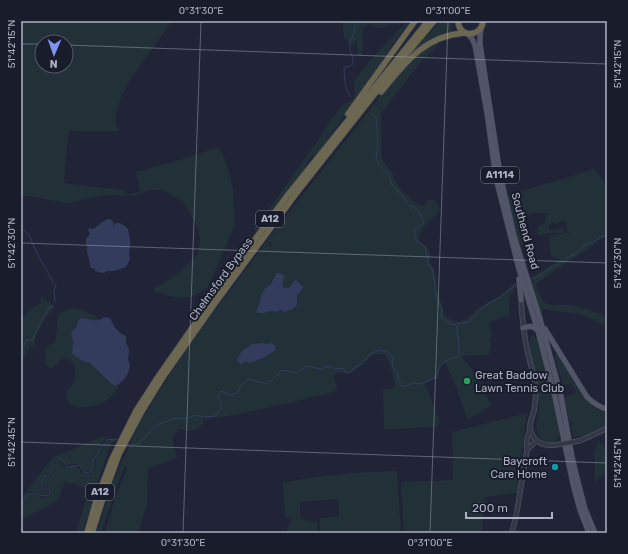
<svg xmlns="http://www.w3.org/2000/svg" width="628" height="554" font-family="Rubik,sans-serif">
  <rect width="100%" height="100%" fill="#202436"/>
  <!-- green -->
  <path fill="#223037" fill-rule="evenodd" d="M21 21H171C168 28 162 36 157 42 144 61 113 98 116 122 116 124 117 128 118 131H77L69 130 65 164 64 183 121 190 124 191 126 195 140 192 136 172 186 158 217 147 222 151 229 171 233 189 235 225 208 287C186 303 179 298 155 292L154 288 164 283 181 271 197 255 200 241 198 227 183 202 163 190H150L134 196 105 195 68 203 27 196 21 197ZM42 42H66V66H42Z
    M343 21H401L400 25C397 25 393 24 390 25 381 28 379 31 371 24L363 28 362 56 358 55 356 40 353 49 352 40 349 46 348 40 344 39 343 29Z
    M407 21H408V24L393 44 384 59 322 148 314 157H310L303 172 286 195 257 232 253 229 261 220 318 140 331 119 344 104 350 102 354 97 355 91 353 83 357 77 374 56Z
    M440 21H451L453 27 451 31C439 35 430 38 420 47L418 45Z
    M437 41 438 45 433 51 423 59 381 113 382 158 386 165 391 170 398 186 406 195 419 205 424 206 428 199 435 200 439 208 438 213 426 224 418 238 422 243 429 248 431 264 435 271 438 292 445 316 457 322 466 320 478 308 501 295 513 284 530 278 560 260 551 255 549 238 555 235 573 232H574H567V224L565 221H561L557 224 553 222C549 224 549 226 549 230 554 231 558 229 563 229V233C554 232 547 232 539 236L537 233 538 226 544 224 547 213H535L526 216 523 215 521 216C525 227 526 237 522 247 514 236 510 213 507 200L510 194 556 181V180H563V179L594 169 607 185V236L598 240 593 246 563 265 536 284 543 302 552 305H572L599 313 607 317V327L601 323 583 315 543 309 542 315H540L530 282 519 285 510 294 509 316H506L489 322 492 333 489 342 492 344 489 355 461 356 476 374 491 405 481 412 467 419 457 389 445 363C439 366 439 372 438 378L425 383 437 416 440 422 437 427H428L384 430 383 390 395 388C393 376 391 364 384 354 363 353 363 371 346 374 342 372 339 372 335 374L333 378 337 386V389L335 391 330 393C288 403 246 414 203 420V424C193 433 193 432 179 429L172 438 177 458 148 468 147 505 138 533H105L114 501 127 468 125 466 118 483 101 533H97L111 486 140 422 161 388 189 345 266 242 272 247 273 245 267 240 385 90 401 72 419 53Z
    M41 296 53 305 54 309C45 317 34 334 35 346H29L30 347 21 362V340L27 345 21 339V319L33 307 38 305 40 303Z
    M75 308 95 315 100 320 78 321 77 326 71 333 73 342 72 354 81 360 90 363 107 381 110 383 113 384 114 386 118 385 121 383C117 389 112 397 106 401 93 409 65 413 66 391 83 382 75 352 61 360 57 362 56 366 52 369L46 365 45 362 46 347 54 343 56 340 58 315C63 311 69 309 75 308Z
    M532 335 538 341 559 424 560 435 556 441 551 443 544 441 540 437 537 431 536 425 539 406 538 385 530 351 529 340Z
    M557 353 581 394 593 407 607 413V424C597 430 585 437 573 437L572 434 573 431 569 427 573 424 569 421 568 414 564 398 576 392 571 383 567 385 563 386 562 378 559 374 555 356Z
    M527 413 522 449 520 480 517 493 485 497 482 533H404L401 482 453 480 452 432Z
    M103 436 107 437C105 440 103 441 100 444 97 449 98 452 93 457L94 466 91 471 89 472 84 471 78 464 66 465 58 457C52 462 51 467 49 474 42 476 41 478 40 485L41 487 47 491 48 495H43L29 491 25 495 21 503V499L37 477 54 456 61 454Z
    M110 440H116L115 442H112L110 445 82 533H76L89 489 65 481 58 501 21 520V506C24 503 24 498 28 495 32 492 36 496 41 497 44 498 47 497 51 496L52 494 50 491 43 485 42 480 44 477 51 476 53 466 57 460H59L65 467 77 466 82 473 91 474 94 470 96 466 95 457 98 454 99 450 105 446Z
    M598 442 603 444V447L607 449V472L600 477 595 483 594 480 595 469 594 454Z
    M397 471 401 533H320V518L339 517 338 499 300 502V517L305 520 317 522 318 533H286L291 518H285L283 482C300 480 316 476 332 475 353 472 375 472 397 471Z"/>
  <!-- water -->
  <path fill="#333c5d" d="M108 219H110L113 221 114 227 115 223C120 222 125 226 128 229 128 233 130 236 130 239 131 246 128 253 130 259L126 267 114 271H107L104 273 95 271V269L91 268 87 252V246L86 243V239L90 234 88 230 89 228 93 229 104 221Z
    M277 273H280L285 276C284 279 279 286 285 288 286 288 287 288 288 288 291 287 293 282 295 280L303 286V288L297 295V305L291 310 284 312 281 310 275 312 272 311 263 313H257V308L260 303C260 295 263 288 271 285L273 279Z
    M104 317 110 318C115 328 116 331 126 336V343L129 349 128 360C134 369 123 384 114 386L113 384 110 383 90 363 81 360 72 354 73 342 71 333 77 326 78 321 81 318C90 318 96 324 104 317Z
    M260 343 268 344 271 343 274 344 276 350C267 356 259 361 248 363L245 361 242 364H240L237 360C241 350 244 350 252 344H256Z"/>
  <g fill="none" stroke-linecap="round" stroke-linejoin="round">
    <!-- stream -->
    <path stroke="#333c5d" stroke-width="1" d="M351 97C344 88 345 80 344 69L345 67 350 66 353 64C354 56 349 52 350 45 351 38 355 33 355 26L359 21
      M21 228 29 235 37 253 53 282 56 286 54 290 55 302
      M533 279C540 277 545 271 552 267 553 266 556 266 558 264 558 264 559 263 559 262 564 262 565 260 567 257L573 255 581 249 583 246 593 242 607 234
      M457 324 468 322 486 305 499 298 517 284
      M21 346H24L26 340H33L34 335 49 308 54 306
      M126 444 134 445 139 443 159 424 176 418 184 419 196 415 202 417 215 416 222 408 218 395 221 391 230 395 238 393 240 386 249 379 267 384 283 370 296 373 308 366 320 369 329 366 335 369 342 368 348 373 351 372 354 368 360 365 365 361 369 354 380 350 387 352 393 357 392 365 398 374V380L403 387 413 383 420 384 437 377C440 360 444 362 459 356V342L456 325 451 324 441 317 442 310 435 293V285L432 269 428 263 425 247C416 241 414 241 415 229L422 225 424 222 418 211 414 207 409 205 400 193 392 185 389 175 379 164 376 159 378 141 376 117 372 113
      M21 505 27 494C35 492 42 498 50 495V492L42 486 41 483 43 477 50 475C51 468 53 462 59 458L68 467 79 465 85 473 91 472 94 467 93 459 97 455 100 447 104 445 107 440 115 439 118 440"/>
    <defs>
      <path id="minor" d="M521 300C522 318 524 336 528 354 531 366 535 378 536 390 536 397 535 404 534 411 532 418 528 425 531 432 535 443 544 446 555 445
        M579 441 595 434 607 428
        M527 450C526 444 527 435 530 430
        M512 533 517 511 527 450 536 441"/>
      <path id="major" d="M481 27 480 37V44L500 174 514 236 540 319 561 396 572 457 578 482 585 509 595 533
        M468 34 472 39 475 45 487 113 496 178 500 194 519 269 538 331 555 397 573 484 580 510 589 533
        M519 279 521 300
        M523 328C529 326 533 325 538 331
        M545 329 587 397C593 403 599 407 607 409"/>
      <path id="highway" d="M458 21C459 39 482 37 483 21
        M381 92C405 63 424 36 464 33
        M348 114 415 21
        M87 533 96 501 112 459 136 411 158 377 231 272 287 196 428 21
        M92 533 103 498 119 454 142 411 163 377 218 299 298 191 395 68 434 21"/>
    </defs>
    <!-- minor casing -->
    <use href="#minor" stroke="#4e5161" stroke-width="5.5"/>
    <!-- major casing -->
    <use href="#major" stroke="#3d4050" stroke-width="6"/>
    <!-- highway casing -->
    <use href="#highway" stroke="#3b3e4e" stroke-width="7"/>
    <!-- minor -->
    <use href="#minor" stroke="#333746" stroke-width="4"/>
    <!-- major -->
    <use href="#major" stroke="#515567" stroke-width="5"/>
    <!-- highway -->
    <use href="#highway" stroke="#6c6750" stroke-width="5.5"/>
    <defs>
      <path id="minor-bridge" d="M555 445 579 441"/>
    </defs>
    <!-- minor-bridge casing -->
    <use href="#minor-bridge" stroke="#4e5161" stroke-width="5.5" stroke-linecap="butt"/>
    <!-- minor-bridge -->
    <use href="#minor-bridge" stroke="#333746" stroke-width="4"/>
  </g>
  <!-- ticks -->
  <path fill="none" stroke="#adb1c3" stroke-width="1" stroke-opacity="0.45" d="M21 44H42M66 45 607 64M21 243 607 263M21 442 607 463M183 533 201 21M430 533 448 21"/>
  <!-- markers -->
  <circle fill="#2e9e5b" stroke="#191c2b" stroke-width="1.5" cx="467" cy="381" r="4"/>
  <circle fill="#0f9aa8" stroke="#191c2b" stroke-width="1.5" cx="555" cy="467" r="4"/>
  <g text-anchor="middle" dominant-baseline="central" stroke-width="4" stroke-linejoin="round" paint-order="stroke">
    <!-- shield labels -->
    <g fill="#191c2b" stroke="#818495" stroke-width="1">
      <rect x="481" y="167" width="38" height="16" rx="3"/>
      <rect x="256" y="211" width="28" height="16" rx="3"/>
      <rect x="86" y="484" width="28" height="16" rx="3"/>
    </g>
    <g font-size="10" font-weight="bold" fill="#adb1c3">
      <text x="500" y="175">A1114</text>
      <text x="270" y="219">A12</text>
      <text x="100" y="492">A12</text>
    </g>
    <!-- street labels -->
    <g font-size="11" fill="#adb1c3" stroke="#191c2b">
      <text transform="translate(525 231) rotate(75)">Southend Road</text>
      <text transform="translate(221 279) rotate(-54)">Chelmsford Bypass</text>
    </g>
    <!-- poi labels -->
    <g font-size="11" fill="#adb1c3" stroke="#191c2b" text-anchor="start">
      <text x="475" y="375">Great Baddow<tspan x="475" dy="13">Lawn Tennis Club</tspan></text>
      <text x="547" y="461" text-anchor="end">Baycroft<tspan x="547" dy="13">Care Home</tspan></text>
    </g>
  </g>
  <!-- border -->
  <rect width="628" height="554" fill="none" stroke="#191c2b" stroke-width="44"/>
  <!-- north arrow -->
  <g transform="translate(54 54) rotate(182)"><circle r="19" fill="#191c2b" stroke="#545868"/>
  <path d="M0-3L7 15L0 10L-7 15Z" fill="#8094f5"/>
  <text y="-6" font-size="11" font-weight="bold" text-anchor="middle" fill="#adb1c3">N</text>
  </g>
  <!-- scale -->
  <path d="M466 512v6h86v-6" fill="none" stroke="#adb1c3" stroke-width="2"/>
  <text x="472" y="512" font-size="12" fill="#adb1c3" stroke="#191c2b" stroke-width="3" paint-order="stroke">200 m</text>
  <rect x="22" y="22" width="584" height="510" fill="none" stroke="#adb1c3" stroke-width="1.5"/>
  <g font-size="10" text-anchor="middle" fill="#adb1c3">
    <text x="201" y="14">0°31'30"E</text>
    <text x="448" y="14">0°31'00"E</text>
    <text transform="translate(11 44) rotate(-90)" y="4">51°42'15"N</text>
    <text transform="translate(617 64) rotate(-90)" y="4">51°42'15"N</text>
    <text transform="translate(11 243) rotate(-90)" y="4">51°42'30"N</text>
    <text transform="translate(617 263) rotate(-90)" y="4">51°42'30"N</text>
    <text transform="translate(11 442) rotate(-90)" y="4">51°42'45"N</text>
    <text transform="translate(617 463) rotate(-90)" y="4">51°42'45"N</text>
    <text x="183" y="546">0°31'30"E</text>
    <text x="430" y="546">0°31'00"E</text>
  </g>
</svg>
